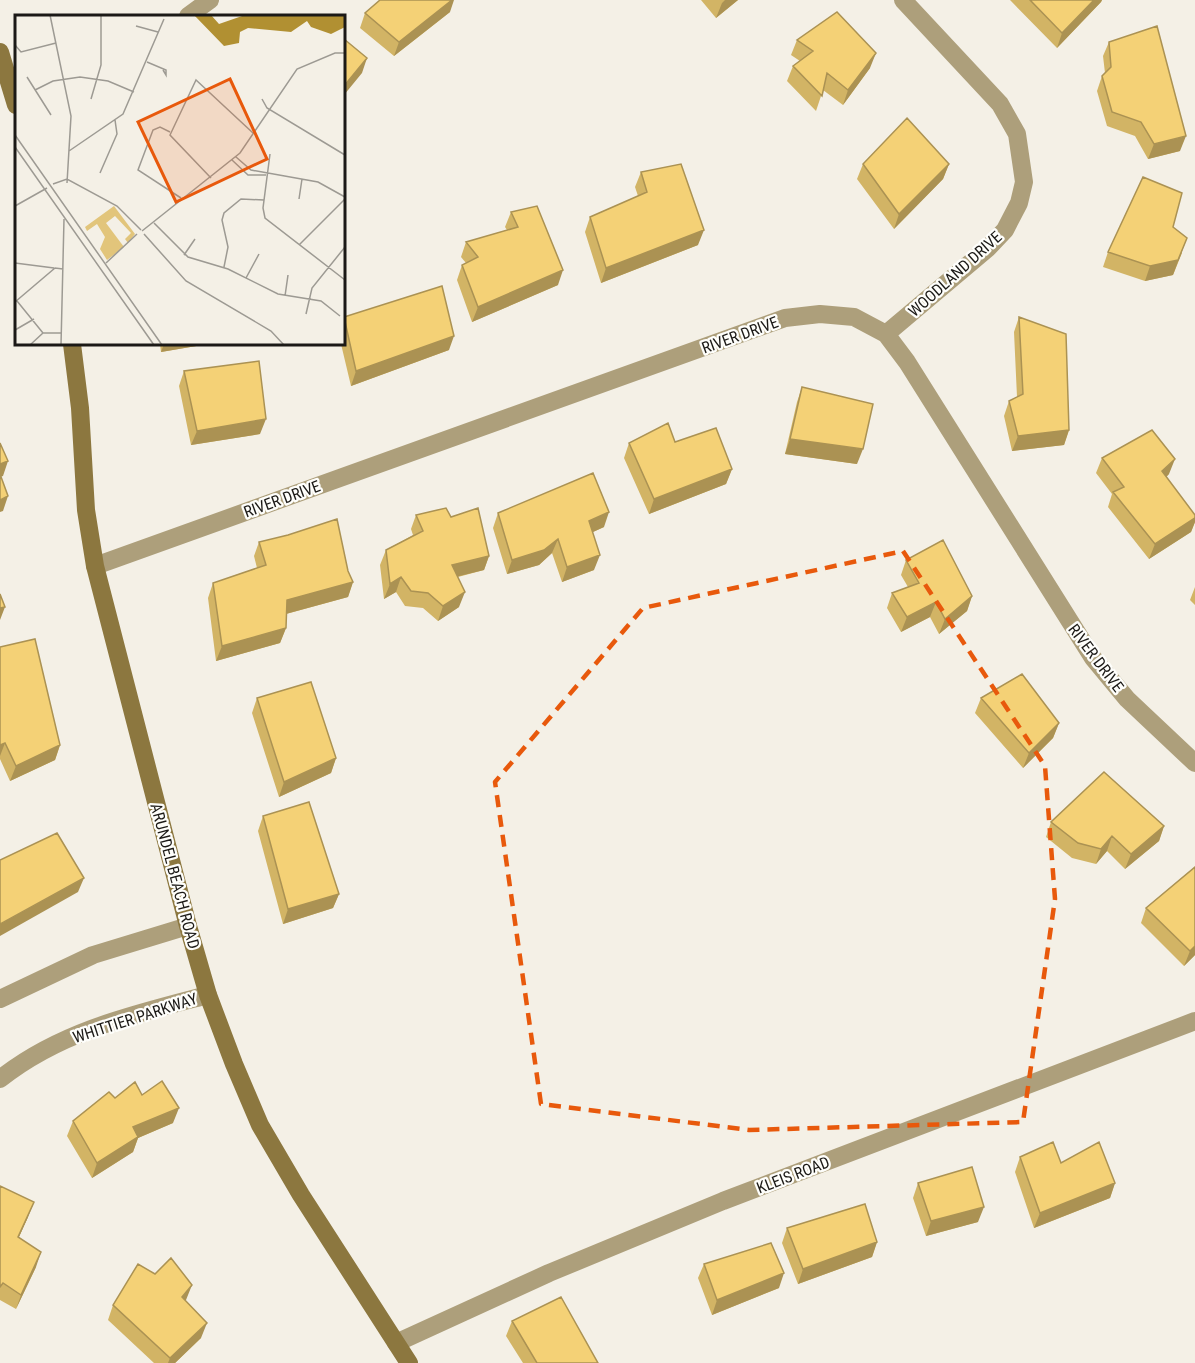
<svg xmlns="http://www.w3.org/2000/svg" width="1195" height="1363" font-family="'Roboto Condensed',sans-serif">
  <rect width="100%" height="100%" fill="#f4f0e6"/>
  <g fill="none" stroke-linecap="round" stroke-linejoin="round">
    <!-- street -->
    <path stroke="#ad9f7b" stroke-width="18" d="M188 16 210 0
      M886 334 988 248 1005 230 1019 203 1024 182 1017 134 1000 104 903 0
      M95 566 785 318 820 314 854 317 886 334 907 362 1093 658 1127 699 1195 763
      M0 999 93 955 188 926
      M0 1079C60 1031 135 1014 208 995
      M396 1343 549 1273 723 1201 1195 1021"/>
    <!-- secondary -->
    <path stroke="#8c773f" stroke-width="18" d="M0 52 16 105
      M72 344 80 408 86 510 95 566 188 926 208 995 234 1064 260 1125 301 1195 409 1363"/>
  </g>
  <!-- wall -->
  <path fill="#d2b465" d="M701 0H738L716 18Z
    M1010 0H1102L1101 2 1057 48Z
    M450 12 394 56 360 28 365 13Z
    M797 40 870 68 843 105 823 90 816 111 787 81 793 66 800 61 791 55Z
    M1109 42 1180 151 1148 159 1135 136 1107 126 1097 91 1102 76 1105 73 1103 56Z
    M863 164H949L943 179 894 229 857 179Z
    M641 172 698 245 601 283 585 232 590 217 638 196 635 187Z
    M511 212 558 285 472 322 457 280 462 265 466 263 461 257 466 242 507 230 505 227Z
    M1173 227 1182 253 1173 275 1145 281 1103 267 1108 252Z
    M344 317 449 350 351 386 341 344H344Z
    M1019 317 1069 430 1064 445 1012 451 1004 416 1009 401 1017 397 1014 332Z
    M160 344H208L161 352Z
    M184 371 260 434 191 445 179 386Z
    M802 387 857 464 785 454 797 402Z
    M675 442 732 469 726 484 649 514 624 458 629 443Z
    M1102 458 1169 474 1166 477 1195 518V522L1191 532 1149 559 1108 507 1112 494 1096 473Z
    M498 513 604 527 593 532 594 570 562 582 552 553 539 565 507 574 493 528Z
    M416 515 451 517 489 556 484 570 458 577 459 607 438 621 423 608 405 606 396 592 384 599 380 565 386 550 413 535 411 529Z
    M259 542 348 571 353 582 348 597 286 614V628L280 643 216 661 208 598 213 583 257 568 254 556Z
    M906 560 972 596 967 611 939 634 930 617 901 632 887 608 892 593 908 587 901 575Z
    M1195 587V605L1190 600Z
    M0 647 60 745 55 760 10 781 0 759Z
    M257 698 336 758 331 773 279 797 252 713Z
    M981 698 1059 723 1053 738 1023 768 975 713Z
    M263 816 339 894 333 908 283 924 258 831Z
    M1051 822 1164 826 1159 841 1125 869 1107 851 1096 864 1072 858 1046 837Z
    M1195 867V955L1184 966 1141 923 1146 908Z
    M142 1095 173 1123 138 1138 133 1152 92 1178 67 1136 73 1121Z
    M1020 1157 1061 1163 1115 1183 1110 1198 1034 1228 1015 1172Z
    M918 1183 978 1222 926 1236 913 1198Z
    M0 1186 28 1217 19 1237 36 1267 16 1309 0 1300Z
    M787 1228 877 1242 872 1257 798 1284 782 1243Z
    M704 1264 779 1288 712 1315 698 1278Z
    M186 1300 185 1301 201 1338 175 1363H154L108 1320 113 1305Z
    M512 1321 598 1363H523L506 1336Z"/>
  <!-- shaded-wall -->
  <path fill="#ab9253" d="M452 0H454L450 12 394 56 399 42Z
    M725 0H738L716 18 722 3Z
    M1094 0H1102L1101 2 1057 48 1062 33Z
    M876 53 870 68 843 105 848 90Z
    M367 58 362 73 344 95V86Z
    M1186 136 1180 151 1148 159 1154 144Z
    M949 164 943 179 894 229 899 214Z
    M704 230 698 245 601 283 606 268Z
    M1187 238 1173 275 1145 281 1150 266Z
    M563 270 558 285 472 322 478 307Z
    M454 336 449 350 351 386 356 371Z
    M164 344H208L161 352Z
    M266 419 260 434 191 445 197 431Z
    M1069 430 1064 445 1012 451 1018 436Z
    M790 439 863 449 857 464 785 454Z
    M1175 459 1169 474 1157 486 1162 471Z
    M8 461 3 476 0 477V464Z
    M732 469 726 484 649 514 654 499Z
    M8 496 3 511 0 512V500Z
    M609 512 604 527 584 536 589 521Z
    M1195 518V522L1191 532 1149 559 1155 544Z
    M558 539 552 553 539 565 507 574 512 560Z
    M600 555 594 570 562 582 567 567Z
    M489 556 484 570 447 579 452 565Z
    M401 577 396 592 384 599 390 584Z
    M353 582 348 597 282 615 287 600Z
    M465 592 459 607 438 621 443 606Z
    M972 596 967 611 939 634 945 619Z
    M936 602 930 617 901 632 907 617Z
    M5 607 0 620V608Z
    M286 628 280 643 216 661 222 646Z
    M1059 723 1053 738 1023 768 1029 753Z
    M5 743 0 756V745Z
    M60 745 55 760 10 781 16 766Z
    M336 758 331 773 279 797 284 782Z
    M1164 826 1159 841 1125 869 1131 854Z
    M1112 836 1107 851 1096 864 1101 849Z
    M84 878 78 892 0 936V924Z
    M339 894 333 908 283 924 288 909Z
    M1195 946V955L1184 966 1190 951Z
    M179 1108 173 1123 138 1138 133 1152 92 1178 97 1163 133 1127Z
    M1115 1183 1110 1198 1034 1228 1040 1213Z
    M34 1202 28 1217 12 1252 18 1237Z
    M984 1207 978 1222 926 1236 931 1221Z
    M877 1242 872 1257 798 1284 803 1269Z
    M41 1252 36 1267 16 1309 21 1295Z
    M784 1273 779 1288 712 1315 717 1300Z
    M192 1285 186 1300 176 1312 182 1297Z
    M207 1323 201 1338 175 1363H168L170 1358Z"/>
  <!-- building -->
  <path fill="#f4d176" stroke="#ab9253" stroke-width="1.5" d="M380 0H452L399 42 365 13Z
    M1030 0H1094L1062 33Z
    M837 12 876 53 848 90 827 73 822 96 793 66 813 51 797 40Z
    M1157 26 1186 136 1154 144 1141 122 1112 112 1102 76 1111 67 1109 42Z
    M344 39 367 58 344 86Z
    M907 118 949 164 899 214 863 164Z
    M681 164 704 230 606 268 590 217 647 192 641 172Z
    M1143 177 1182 193 1173 227 1187 238 1178 260 1150 266 1108 252Z
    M537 206 563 270 478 307 462 265 478 257 466 242 518 227 511 212Z
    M442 286 454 336 356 371 344 317Z
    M1019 317 1066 334 1069 430 1018 436 1009 401 1023 394Z
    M259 361 266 419 197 431 184 371Z
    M802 387 873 404 863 449 790 439Z
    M668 423 675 442 716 428 732 469 654 499 629 443Z
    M1152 430 1175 459 1162 471 1195 515V518L1155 544 1113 492 1124 487 1102 458Z
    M0 443 8 461 0 464Z
    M593 473 609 512 589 521 600 555 567 567 558 539 544 550 512 560 498 513Z
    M0 474 8 496 0 500Z
    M446 508 451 517 478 508 489 556 452 565 465 592 443 606 428 593 411 591 401 577 390 584 386 550 423 531 416 515Z
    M337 519 348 571 353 582 287 600 286 628 222 646 213 583 266 565 259 542 288 535Z
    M943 540 972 596 945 619 936 602 907 617 892 593 919 583 906 560Z
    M0 594 5 607 0 608Z
    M35 639 60 745 16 766 5 743 0 745V647Z
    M1022 674 1059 723 1029 753 981 698Z
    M311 682 336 758 284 782 257 698Z
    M1104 772 1164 826 1131 854 1112 836 1101 849 1078 843 1051 822Z
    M309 802 339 894 288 909 263 816Z
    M57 833 84 878 0 924V860Z
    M1195 867V946L1190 951 1146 908Z
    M162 1081 179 1108 133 1127 138 1137 97 1163 73 1121 109 1092 115 1098 135 1082 142 1095Z
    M1053 1142 1061 1163 1099 1142 1115 1183 1040 1213 1020 1157Z
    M972 1167 984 1207 931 1221 918 1183Z
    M0 1186 34 1202 18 1237 41 1252 21 1295 3 1283 0 1287Z
    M865 1204 877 1242 803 1269 787 1228Z
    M771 1243 784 1273 717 1300 704 1264Z
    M171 1258 192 1285 182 1297 207 1323 170 1358 113 1305 138 1264 155 1274Z
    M561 1297 598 1363H537L512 1321Z"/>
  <!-- marked area -->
  <path fill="none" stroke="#e8590c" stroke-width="4.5" stroke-dasharray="12 8" stroke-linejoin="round" d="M903 551 1045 766 1055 899 1023 1122 749 1130 541 1104 495 782 643 608Z"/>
  <g text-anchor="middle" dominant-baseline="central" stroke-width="4.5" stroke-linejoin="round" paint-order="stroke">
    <!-- street labels -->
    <g font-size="16" fill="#1b1916" stroke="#fefefb">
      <text transform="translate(955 274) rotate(-42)">WOODLAND DRIVE</text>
      <text transform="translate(740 335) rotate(-20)">RIVER DRIVE</text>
      <text transform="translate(282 499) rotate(-20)">RIVER DRIVE</text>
      <text transform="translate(1096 658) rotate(53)">RIVER DRIVE</text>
      <text transform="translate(175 876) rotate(75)">ARUNDEL BEACH ROAD</text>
      <text transform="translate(135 1018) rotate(-18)">WHITTIER PARKWAY</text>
      <text transform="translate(793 1175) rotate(-21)">KLEIS ROAD</text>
    </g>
  </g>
  <!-- overview -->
  <g transform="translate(15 15)">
    <rect width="330" height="330" fill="#f4f0e6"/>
    <path d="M99 191 120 219 113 228 110 224 116 218 100 201 91 208 109 232 92 245 85 234 90 222 82 209 72 216 70 212Z" fill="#e2c57b"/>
    <path d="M179 0H196L204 9 230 0H330V12L316 19 296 12 292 6 276 17 233 13 225 17 224 28 209 31Z" fill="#b19032"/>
    <path fill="none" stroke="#9d9a93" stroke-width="1.5" d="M35 0 56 101 52 168M121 11 143 17M0 30 6 37 41 28M132 47 151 55V60L148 55M12 62 36 100M20 75 38 66 65 62 93 66 119 77M76 84 86 50V0M247 84 252 93 330 140M155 117 145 112 138 115 123 155 166 183M0 120 147 330M0 132 139 330M54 136 108 99 149 4M255 139 248 193 250 203 330 265M221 142 236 155 303 167 330 182M217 145 233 160H251M85 158 102 119 100 105M196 163 155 120 181 65 238 118M38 169 52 164 102 191 126 215M284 184 287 164M0 191 32 173M139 208 173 242 213 254 263 279 306 286 325 301M127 216 225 138 282 54 320 38H330M129 219 171 266 256 316 269 330M284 230 330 184M169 240 180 224M0 248 39 253M91 248 122 219M209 252 213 232 207 205 209 198 226 184 249 185M231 263 244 239M270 281 273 260M2 286 28 318M0 287 40 253 48 254M291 299 297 273 330 232M0 315 19 304M15 330 28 318H46M46 330 49 204"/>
    <path fill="#e8590c" fill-opacity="0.15" stroke="#e8590c" stroke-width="3" d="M215 64 252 144 161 187 123 107Z"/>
    <rect width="330" height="330" fill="none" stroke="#1b1916" stroke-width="3"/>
  </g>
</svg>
